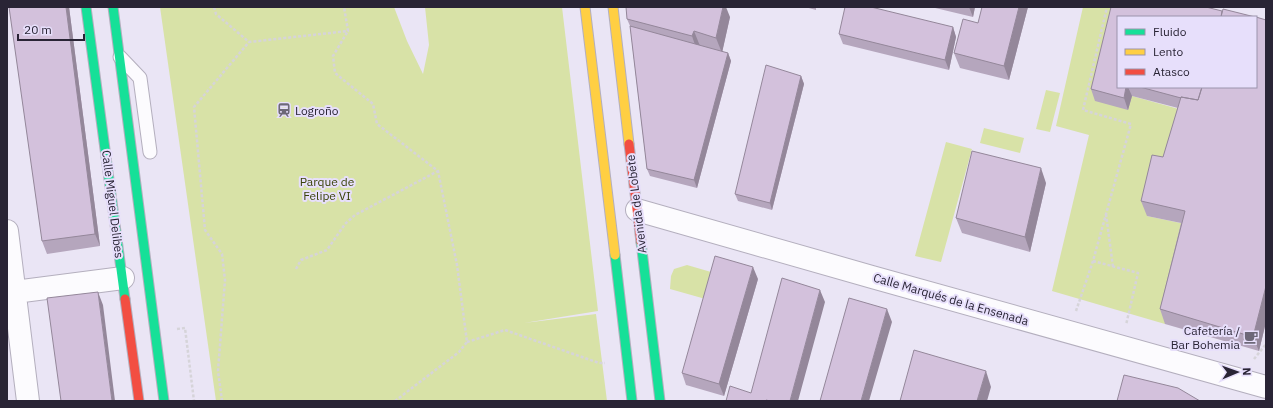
<svg xmlns="http://www.w3.org/2000/svg" width="1273" height="408" font-family="'IBM Plex Sans',sans-serif">
  <rect width="100%" height="100%" fill="#eae5f5"/>
  <!-- green -->
  <path fill="#d8e2a7" d="M160 7H394L407 41 423 74 429 45 425 7H562L598 311 524 323 596 314 607 401H216Z
    M1083 7H1118L1096 101 1132 96 1186 111 1147 216 1190 225 1165 324 1052 291 1089 135 1056 126Z
    M1046 90 1060 93 1050 132 1036 129Z
    M984 128 1024 138 1020 153 980 143Z
    M946 142 972 149 941 262 915 256Z
    M687 265 718 274 709 300 670 289 671 276 674 269Z"/>
  <g fill="none" stroke-linecap="round" stroke-linejoin="round">
    <defs>
      <path id="lane" d="M120 57 140 78 150 152"/>
      <path id="street" d="M637 210 872 277 1266 387
        M7 231 28 401
        M7 293 123 278"/>
      <path id="fast" d="M86 7 125 299
        M113 7 164 401
        M641 242 660 401
        M615 255 632 401"/>
      <path id="slow" d="M585 7 615 255
        M613 7 629 144"/>
      <path id="jam" d="M629 144 641 242
        M125 299 139 401"/>
    </defs>
    <!-- lane casing -->
    <use href="#lane" stroke="#b4afbe" stroke-width="15"/>
    <!-- street casing -->
    <use href="#street" stroke="#b4afbe" stroke-width="24"/>
    <!-- fast casing -->
    <use href="#fast" stroke="#b4afbe" stroke-width="11"/>
    <!-- slow casing -->
    <use href="#slow" stroke="#b4afbe" stroke-width="11"/>
    <!-- jam casing -->
    <use href="#jam" stroke="#b4afbe" stroke-width="11"/>
    <!-- path -->
    <path stroke="#d6d4d9" stroke-width="2.5" stroke-dasharray="3 2" stroke-linecap="butt" d="M214 7 216 14 249 42 348 31 344 7
      M1106 214 1113 267
      M1093 261 1138 273 1126 325
      M296 269 301 260 327 250 345 224 355 215 438 171 377 124 373 104 335 73 333 56 348 31
      M1076 311 1093 261 1131 124 1083 110 1107 7
      M177 329 185 328 194 401
      M467 342 505 330 599 363H605
      M1254 359 1266 344
      M222 401 218 371 225 280 222 254 205 230 194 107 249 42
      M395 401 459 352 467 342 457 265 438 171"/>
    <!-- lane -->
    <use href="#lane" stroke="#fcfbfe" stroke-width="13"/>
    <!-- street -->
    <use href="#street" stroke="#fcfbfe" stroke-width="22"/>
    <!-- fast -->
    <use href="#fast" stroke="#16e098" stroke-width="9"/>
    <!-- slow -->
    <use href="#slow" stroke="#ffcf43" stroke-width="9"/>
    <!-- jam -->
    <use href="#jam" stroke="#f24e42" stroke-width="9"/>
  </g>
  <!-- wall -->
  <path fill="#b5a6bd" d="M69 7 100 246 47 254 42 241Z
    M805 7H816V10Z
    M931 7H975L973 17Z
    M1028 7 1009 80 960 68 954 53 978 23Z
    M1222 11 1255 17 1118 87H1256L1266 20V322L1259 351 1165 324 1160 309 1181 223 1147 216 1141 201 1163 157 1178 108 1132 96 1128 110 1095 101 1091 89Z
    M730 17 722 52 728 53 731 61 697 188 650 176 647 169 630 26 627 19Z
    M953 27 956 37 949 70 843 44 839 34Z
    M801 76 804 84 772 210 738 201 735 194Z
    M1046 183 1030 252 962 233 956 218Z
    M758 279 724 396 686 385 682 373Z"/>
  <!-- shaded-wall -->
  <path fill="#94879a" d="M66 7H69L100 246 95 234Z
    M723 7H726L730 17 722 53 716 38Z
    M969 7H975L973 17Z
    M1019 7H1028L1009 80 1004 66Z
    M953 27 956 37 949 70 945 60Z
    M694 31 700 46 697 51 692 36Z
    M728 53 731 61 697 188 694 180Z
    M801 76 804 84 772 210 770 203Z
    M1126 87H1128L1132 96 1128 110 1124 98Z
    M1041 168 1046 183 1030 252 1025 237Z
    M753 267 758 279 724 396 719 384Z
    M1266 286V322L1259 351 1253 337Z
    M820 290 825 302 798 401H790Z
    M98 292 103 305 115 401H112Z
    M887 309 892 322 869 401H861Z
    M986 371 991 387 987 401H977Z"/>
  <!-- building -->
  <path fill="#d3c1dc" stroke="#94879a" d="M9 7H66L95 234 42 241Z
    M626 7H723L716 38 694 31 692 36 627 19Z
    M845 7H871L953 27 945 60 839 34Z
    M982 7H1019L1004 66 954 53 963 19 978 23Z
    M1111 7H1206L1222 11 1221 17H1118V87H1126L1124 98 1091 89Z
    M1223 9 1255 17H1221Z
    M1256 17 1266 20V286L1253 337 1160 309 1185 211 1141 201 1152 155 1163 157 1181 97 1198 100 1202 87H1256Z
    M630 26 728 53 694 180 647 169Z
    M766 65 801 76 770 203 735 194Z
    M1140 87H1202L1198 100 1181 97V98Z
    M972 151 1041 168 1025 237 956 218Z
    M715 256 753 267 719 384 682 373Z
    M782 278 820 290 790 401H770L766 400 765 401H726L730 386 751 393Z
    M98 292 112 401H61L47 298Z
    M849 298 887 309 861 401H820Z
    M914 350 986 371 977 401H900Z
    M1124 375 1178 388 1200 401H1117Z"/>
  <!-- icons -->
  <defs>
    <symbol id="station-bare" viewBox="-9 -9 18 18"><path d="M-3-6H3Q5-6 5-4V2Q5 4 3 4L4.5 6H3L1.5 4h-3L-3 6H-4.5L-3 4Q-5 4-5 2V-4Q-5-6-3-6ZM-3.5-4v3h7v-3ZM-3.5 1v1.5H-2V1ZM2 1v1.5H3.5V1Z" fill="#6d6878" stroke="#e7dffb" stroke-width="2.5" paint-order="stroke"/></symbol>
    <symbol id="cafe-bare" viewBox="-9 -9 18 18"><path d="M-5.5-4.5H6V0H3Q3 3.5 0 3.5H-2.5Q-5.5 3.5-5.5 0ZM3-3.2v2h1.7v-2ZM-6 4.5H4V6H-6Z" fill="#6d6878" stroke="#e7dffb" stroke-width="2.5" paint-order="stroke"/></symbol>
  </defs>
  <g fill-rule="evenodd">
    <use href="#station-bare" x="274" y="100" width="20" height="20"/>
    <use href="#cafe-bare" x="1241" y="327" width="20" height="20"/>
  </g>
  <g text-anchor="middle" dominant-baseline="central" stroke-width="4" stroke-linejoin="round" paint-order="stroke">
    <!-- poi labels -->
    <g font-size="12" fill="#292435" stroke="#e7dffb" text-anchor="start">
      <text x="295" y="110">Logroño</text>
      <text x="1240" y="330" text-anchor="end">Cafetería /<tspan x="1240" dy="14">Bar Bohemia</tspan></text>
    </g>
    <!-- park labels -->
    <g font-size="12" fill="#394208" stroke="#e7dffb">
      <text x="327" y="181">Parque de<tspan x="327" dy="14">Felipe VI</tspan></text>
    </g>
    <!-- street labels -->
    <g font-size="12" fill="#292435" stroke="#e7dffb">
      <text transform="translate(113 204) rotate(83)">Calle Miguel Delibes</text>
      <text transform="translate(636 204) rotate(-97)">Avenida de Lobete</text>
      <text transform="translate(951 299) rotate(16)">Calle Marqués de la Ensenada</text>
    </g>
  </g>
  <!-- border -->
  <rect width="1273" height="408" fill="none" stroke="#292435" stroke-width="16"/>
  <!-- legend -->
  <rect x="1117" y="16" width="140" height="72" fill="#e7dffb" stroke="#9b94ac"/>
  <rect x="1125" y="29" width="20" height="6" fill="#16e098" stroke="#9b94ac"/>
  <text x="1153" y="36" font-size="12" fill="#292435">Fluido</text>
  <rect x="1125" y="49" width="20" height="6" fill="#ffcf43" stroke="#9b94ac"/>
  <text x="1153" y="56" font-size="12" fill="#292435">Lento</text>
  <rect x="1125" y="69" width="20" height="6" fill="#f24e42" stroke="#9b94ac"/>
  <text x="1153" y="76" font-size="12" fill="#292435">Atasco</text>
  <!-- north arrow -->
  <g transform="translate(1237 372) rotate(88)" stroke="#e7dffb" stroke-width="3" paint-order="stroke">
  <path d="M0-3L7 15L0 10L-7 15Z" fill="#292435"/>
  <text y="-6" font-size="11" font-weight="bold" text-anchor="middle" fill="#292435">N</text>
  </g>
  <!-- scale -->
  <path d="M18 34v6h66v-6" fill="none" stroke="#292435" stroke-width="2"/>
  <text x="24" y="34" font-size="12" fill="#292435" stroke="#e7dffb" stroke-width="3" paint-order="stroke">20 m</text>
</svg>
